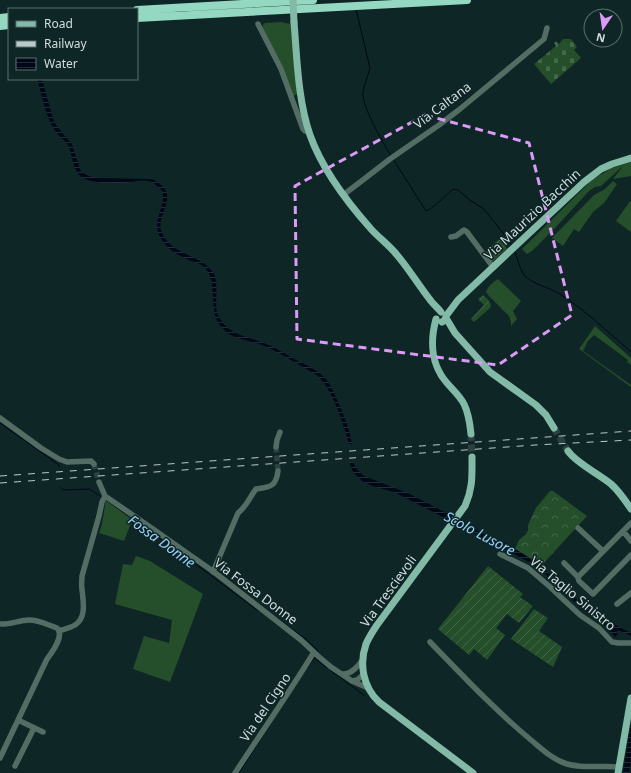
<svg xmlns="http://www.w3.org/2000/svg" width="631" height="773" font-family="'Noto Sans',sans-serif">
  <defs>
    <pattern id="forest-crowns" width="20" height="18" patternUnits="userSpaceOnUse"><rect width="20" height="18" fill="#254e2b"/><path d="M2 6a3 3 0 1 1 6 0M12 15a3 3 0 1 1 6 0" fill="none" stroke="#446749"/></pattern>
    <pattern id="cemetery-stones" width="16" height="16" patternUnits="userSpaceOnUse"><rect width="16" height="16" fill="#254e2b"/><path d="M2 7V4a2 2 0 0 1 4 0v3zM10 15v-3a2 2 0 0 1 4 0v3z" fill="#446749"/></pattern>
    <pattern id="garden-furrows" width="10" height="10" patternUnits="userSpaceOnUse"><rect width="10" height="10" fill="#254e2b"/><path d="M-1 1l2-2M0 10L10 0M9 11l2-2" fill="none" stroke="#446749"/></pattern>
    <pattern id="water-rules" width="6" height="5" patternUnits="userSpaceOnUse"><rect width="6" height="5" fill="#000818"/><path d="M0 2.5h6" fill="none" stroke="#242c39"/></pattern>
  </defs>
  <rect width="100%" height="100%" fill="#0f2626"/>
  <!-- grass -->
  <path fill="#254e2b" d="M281 22 291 24 298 94 293 96 263 28V25L265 23Z
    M631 162V176L613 179 623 166 601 186 595 187 589 191 556 227 532 251 527 254 522 249 593 179 612 168Z
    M613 181 617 184 604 203 593 212 579 232 574 229 563 246 552 238 594 195 605 189Z
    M630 201 631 202V232L616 221Z
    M498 279 521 301 513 311 517 319 511 326V322L509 316 489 296 486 292C488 286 493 282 498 279Z
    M595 326 631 358V365L627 362 628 360 594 335 588 341 583 351 631 385V387L579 349Z
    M106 499 133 518 124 541 99 533 102 524Z
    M136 556 150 561 203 594 170 682 133 669 144 636 169 643 172 620 115 604 123 564 132 565Z"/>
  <!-- forest -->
  <path fill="url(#forest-crowns)" d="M550 491H553L587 516 541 566 528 557 515 549 519 540 526 534 528 530V525L536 508Z"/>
  <!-- cemetery -->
  <path fill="url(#cemetery-stones)" d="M563 39H571L577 47 574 50 581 58 551 84 534 64 556 46 554 43 556 41 559 44Z"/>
  <!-- garden -->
  <path fill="url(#garden-furrows)" d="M500 238 507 249 492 262 485 253Z
    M483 295C486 298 493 303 490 308L474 322 471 319 484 305 478 299Z
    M488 566 523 594 520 597 533 606 519 623 507 614 496 628 505 635 487 660 474 649 469 655 438 629Z
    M534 609 548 618 539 631 562 647 553 667 511 639Z"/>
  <!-- water -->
  <path fill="url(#water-rules)" d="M37 79H42L54 122 63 134 72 144 81 172 89 176 97 178 151 179C155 180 158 182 161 185 177 198 157 215 161 230 168 254 199 254 212 271 220 281 214 301 217 313 218 317 221 320 223 323 232 335 248 337 261 342 273 346 284 353 296 360 306 365 318 370 326 379 330 384 332 390 335 395 342 411 349 426 352 444H349C343 423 333 390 317 375 300 366 284 355 267 347 255 341 241 341 229 334 224 330 218 324 216 318 211 305 216 278 205 268 201 264 194 262 189 260 177 255 165 248 159 235 152 220 167 205 162 191 160 188 156 185 153 183 145 178 134 182 126 183 113 183 94 184 83 178 72 171 73 155 68 145 64 139 57 135 54 129 45 115 42 95 37 79Z
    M349 462H353L355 467 364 476 410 494 452 516 484 534 507 544 528 557 541 566 591 612 631 633V636L618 630 616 632 618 634 615 637 599 620 583 610 541 570 529 562 435 513 394 492 372 486 362 481 353 472Z
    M631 723V761L629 773H623Z"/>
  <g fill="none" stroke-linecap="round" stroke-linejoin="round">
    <!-- stream -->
    <path stroke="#000818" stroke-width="1" d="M356 9 370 68C368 76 364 85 363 92 361 106 384 144 391 156
      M393 159 426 211C434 208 445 196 452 190L454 189 458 190 471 201 484 209 507 238 512 246
      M514 250C518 258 519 269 525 276 534 285 549 287 560 294 586 311 608 332 631 352
      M0 423 59 465V467
      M60 487 62 489 65 490 89 489 102 497
      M106 500 209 574 258 611
      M277 618 307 640 318 651 317 653
      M314 658 327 668
      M308 667 315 657
      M330 670 365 696
      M239 773 271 723"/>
    <!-- minor-tunnel -->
    <path stroke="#2c4242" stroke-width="5.5" stroke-dasharray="5.5 3" stroke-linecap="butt" d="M276 447 278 471
      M94 464 99 482"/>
    <!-- major-tunnel -->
    <path stroke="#2c4242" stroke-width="7" stroke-dasharray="7 3.5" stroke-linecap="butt" d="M554 428 568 451
      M471 434 472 457"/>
    <!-- minor -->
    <path stroke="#536d64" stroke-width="5.5" d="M258 24 281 69 303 129 305 131 309 130
      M343 195 359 183 390 159 439 125 460 109 544 39 547 28
      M451 237 456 236 464 230 467 232 493 267
      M0 418 41 448 59 459 67 462 91 461 94 464
      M276 447 277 440 280 432
      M99 482 105 496 153 529 214 572 301 640 318 656 331 667 352 681 368 688
      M578 528 603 551
      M623 531 631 541
      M500 554 528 568 549 586 580 615 599 628 612 642 618 643H631
      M564 563 578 577V578L579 581 593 594 594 593 631 555
      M213 572 238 513C248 505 249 498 256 489 270 487 276 487 278 471
      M578 577 631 523
      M617 604 631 593
      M0 624C10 625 19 620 29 620 39 620 48 625 57 628 65 636 52 652 47 659L0 758
      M59 631C64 629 70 628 75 625 87 617 83 601 82 589 81 585 82 581 82 576L99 516 102 502 105 496
      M430 642C463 676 495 710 531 740 542 749 553 760 567 764 584 769 601 765 619 767
      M343 674C352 674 358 666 363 659
      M352 681 357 680 364 674
      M18 720 43 732
      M15 766 34 728
      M235 773C261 733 289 693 314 652"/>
    <!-- major -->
    <path stroke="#82baa7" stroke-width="7" d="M294 22C297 58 298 101 310 135 322 169 347 202 371 229 379 238 389 245 397 255 409 269 419 286 431 301 434 305 438 308 441 312
      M446 318 455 333 490 372 536 405 546 415 554 428
      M436 319C430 341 431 365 447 383 453 390 460 396 464 404 469 414 470 424 471 434
      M442 322 445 320 446 316 458 300 508 253 584 182 601 169 612 164 631 158
      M568 451C576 463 599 474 611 484 619 491 625 500 631 509
      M472 457C472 476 473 488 465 506L377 625C373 631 369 637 366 644 359 664 363 687 379 702L473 773
      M618 773 631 698"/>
    <!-- highway -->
    <path stroke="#94d8c1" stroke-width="8" d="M137 10 313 0
      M0 18 9 17
      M137 18 467 0
      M0 26 9 25"/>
    <!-- rail -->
    <path stroke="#bccaca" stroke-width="1" stroke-dasharray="7 7" stroke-linecap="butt" d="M0 476 631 431
      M0 483 535 445 631 440"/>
    <!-- major-bridge -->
    <path stroke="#82baa7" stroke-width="7" d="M293 0 294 22"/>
  </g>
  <!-- marked area -->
  <path fill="none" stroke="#db9af6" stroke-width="3" stroke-dasharray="8 5" stroke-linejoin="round" d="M425 115 529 143 572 315 498 365 297 339 295 186Z"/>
  <g text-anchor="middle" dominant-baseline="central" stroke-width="3" stroke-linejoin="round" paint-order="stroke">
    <!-- street labels -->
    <g font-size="13" fill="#d1dede" stroke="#0f2626">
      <text transform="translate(442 105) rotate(-37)">Via Caltana</text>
      <text transform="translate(532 214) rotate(-43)">Via Maurizio Bacchin</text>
      <text transform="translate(256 591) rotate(37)">Via Fossa Donne</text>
      <text transform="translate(388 591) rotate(-54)">Via Trescievoli</text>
      <text transform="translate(573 593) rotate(40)">Via Taglio Sinistro</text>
      <text transform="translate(265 707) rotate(-56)">Via del Cigno</text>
    </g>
    <!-- water labels -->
    <g font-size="14" font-style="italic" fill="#99d1fe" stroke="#0f2626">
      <text transform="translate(480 533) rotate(28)">Scolo Lusore</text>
      <text transform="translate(162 541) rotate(36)">Fossa Donne</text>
    </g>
  </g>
  <!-- legend -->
  <rect x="8" y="8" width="130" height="72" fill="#0f2626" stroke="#5d7070"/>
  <rect x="16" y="21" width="20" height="6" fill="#82baa7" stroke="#5d7070"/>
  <text x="44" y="28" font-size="12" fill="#d1dede">Road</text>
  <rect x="16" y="41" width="20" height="6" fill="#bccaca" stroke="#5d7070"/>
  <text x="44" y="48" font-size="12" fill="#d1dede">Railway</text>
  <rect x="16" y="58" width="20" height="12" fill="url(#water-rules)" stroke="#5d7070"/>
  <text x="44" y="68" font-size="12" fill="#d1dede">Water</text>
  <!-- north arrow -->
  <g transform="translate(603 28) rotate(193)"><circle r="19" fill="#0f2626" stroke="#5d7070"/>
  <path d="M0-3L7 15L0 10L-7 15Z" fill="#db9af6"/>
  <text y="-6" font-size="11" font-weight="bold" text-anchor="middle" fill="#d1dede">N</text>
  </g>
</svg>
